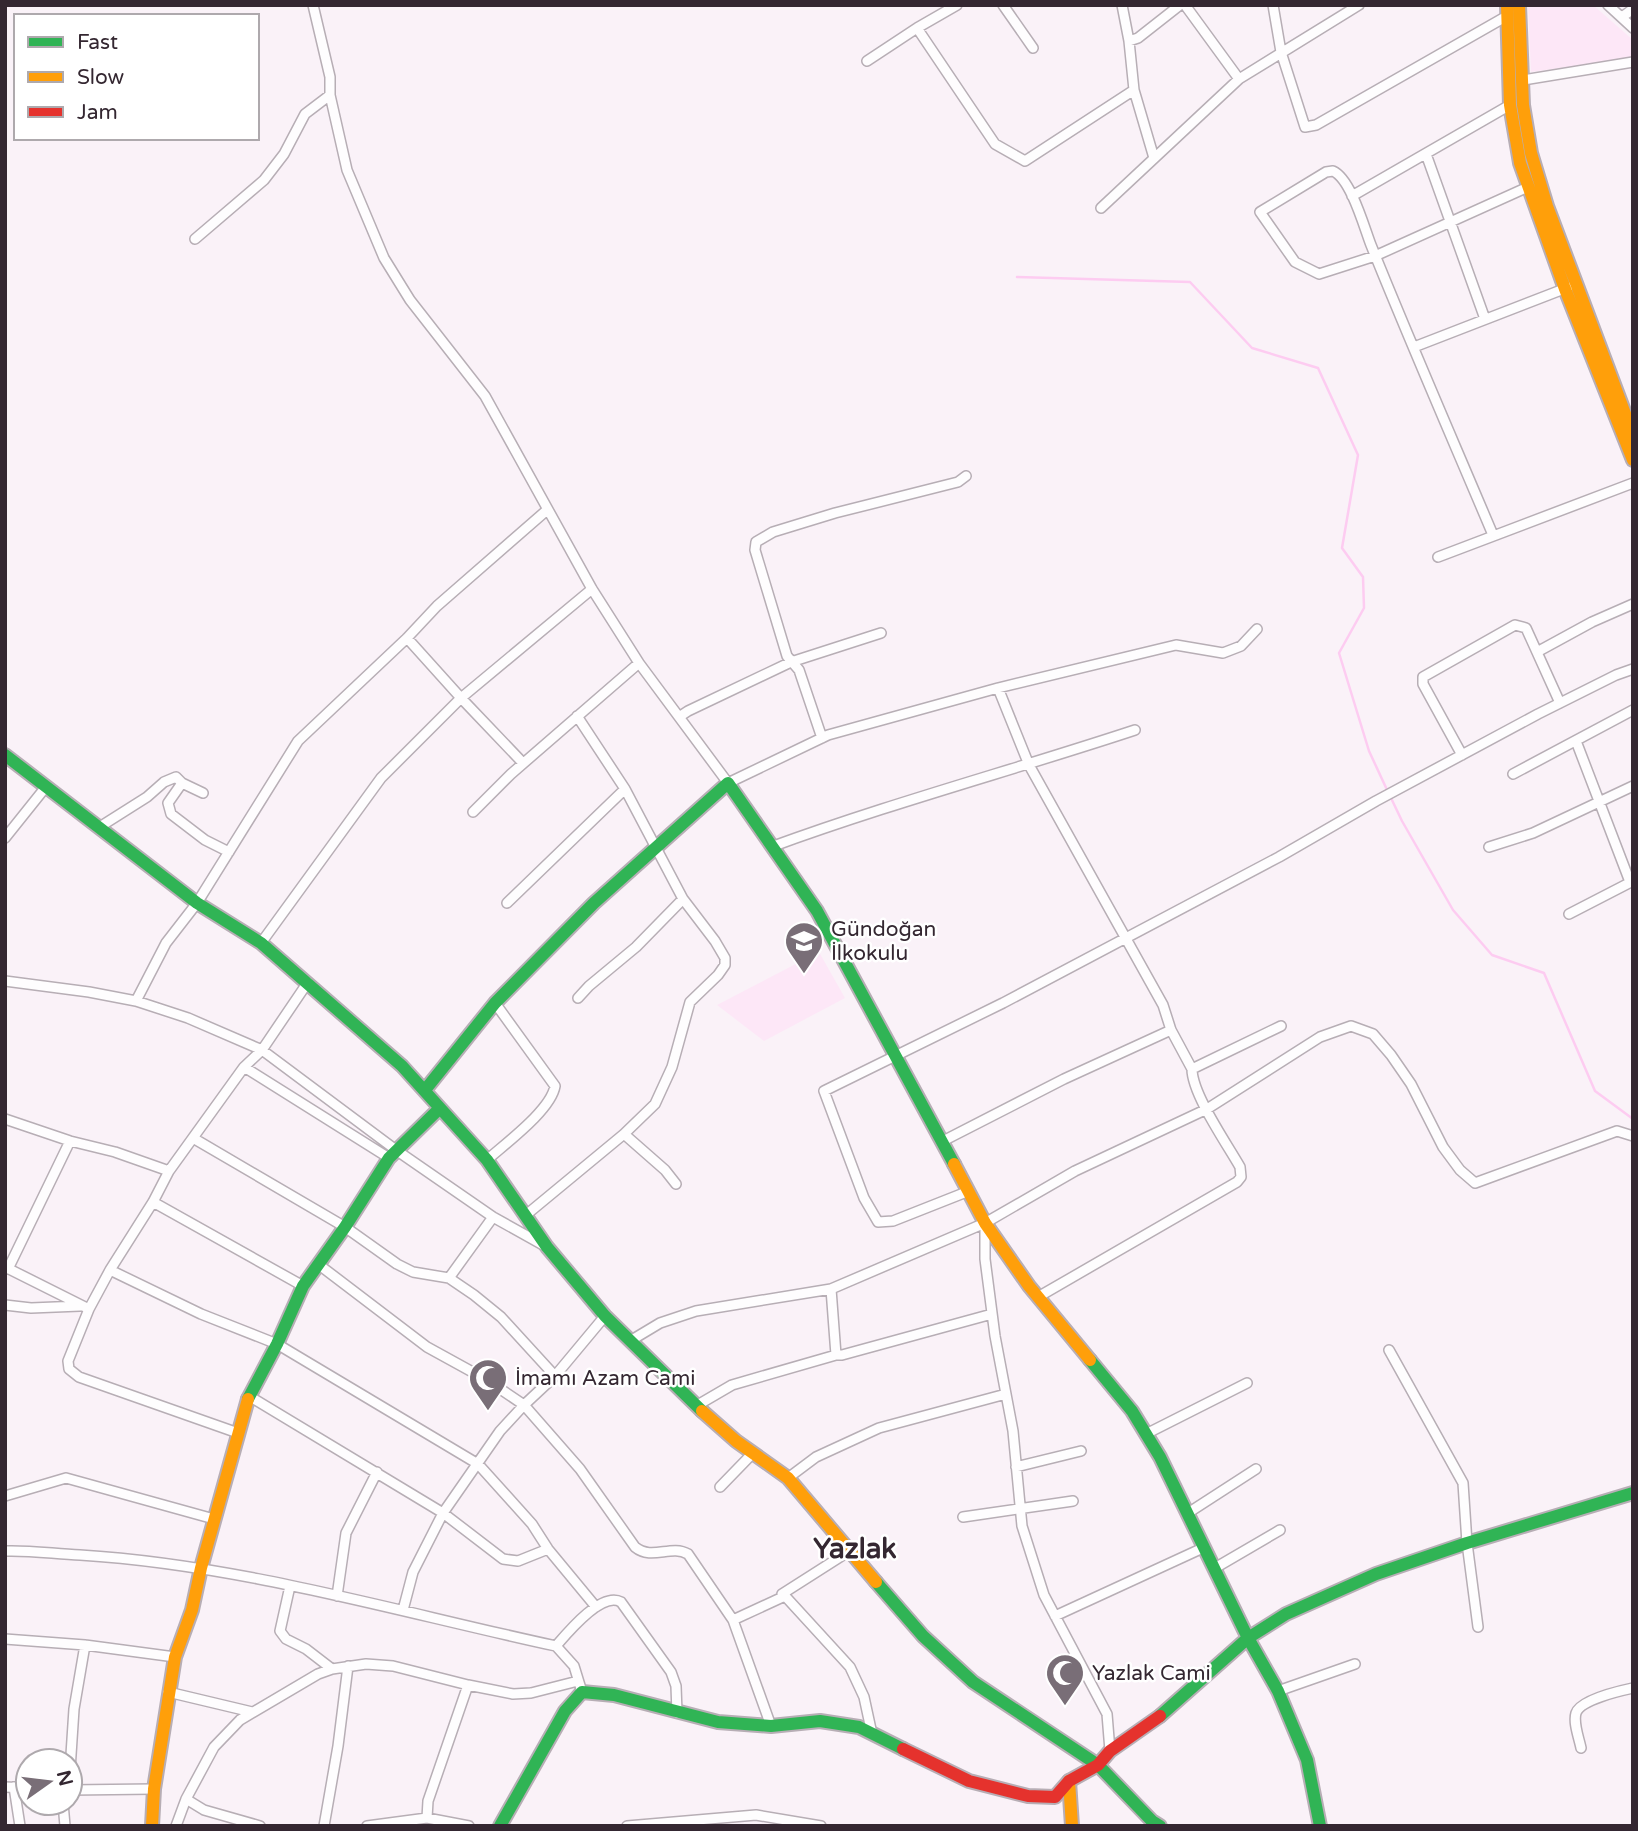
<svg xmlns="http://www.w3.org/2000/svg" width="1638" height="1831" font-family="'Varela Round',sans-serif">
  <rect width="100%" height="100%" fill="#faf2f8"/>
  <!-- built -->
  <path fill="#fde7f7" d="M1528 5H1593L1633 40V58L1531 72Z
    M819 952 845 998 764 1041 717 1005Z"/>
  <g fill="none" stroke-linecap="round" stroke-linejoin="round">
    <!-- stream -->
    <path stroke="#fdccf1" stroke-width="2.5" d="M1017 277 1190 282 1252 348 1318 368 1358 455 1342 548 1363 577 1364 608 1339 653 1369 751 1388 792
      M1391 798 1402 821 1453 910 1492 955 1544 973 1595 1091 1633 1119"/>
    <defs>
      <path id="street" d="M313 5 330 77V95L347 170 384 258 410 300 485 396 592 589 639 663 728 783 828 735 998 688 1176 645 1223 653 1241 646 1257 629
        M1003 5 1033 48
        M1122 5 1129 41 1134 90 1154 158
        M1185 5 1239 79
        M1273 5 1281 52 1305 127 1316 125 1507 16
        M1608 5 1633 28
        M1622 17 1633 9
        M917 28 995 144 1025 161 1134 90
        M1129 41 1138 38 1180 5
        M867 61 917 28 957 5
        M1523 80 1633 62
        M1426 154 1485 319
        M1352 196 1510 105
        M1101 208 1239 79 1359 5
        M195 239 264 180 284 154 305 114 330 95
        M1414 347 1569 287
        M1493 535C1452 438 1410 342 1371 245 1364 227 1351 179 1333 171L1326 172 1260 212 1295 262 1319 274 1375 256 1528 187
        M1438 557 1633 483
        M407 638 461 698 523 763
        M1537 652 1592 622 1633 604
        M998 688 1029 765 1163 1005 1171 1030 1192 1069C1192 1094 1227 1144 1240 1167L1241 1177 1237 1182 1038 1297
        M679 717 688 711 791 662 881 633
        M822 738 799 670 787 656 755 550 756 542 773 532 835 513 958 482 966 476
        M1576 741 1630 882
        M1462 755 1423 684V677L1515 625 1526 628 1560 703
        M1513 774 1633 710
        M182 783 168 803 171 814 205 840 229 852
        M473 812 511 774 639 663
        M98 828 147 797 164 782 176 777 182 783 203 793
        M5 838 45 788
        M771 847C891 803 1014 770 1135 730
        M1489 847 1533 833 1633 786
        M507 903 625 789
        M1569 914 1633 881
        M261 943 381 778 461 698 592 589
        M5 981 89 992 136 1001 188 1018 262 1050 396 1150 493 1217 545 1246
        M578 998 589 986 636 947 683 899
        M136 1001 166 943 197 903 298 741 407 638 437 606 547 510
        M244 1067 389 1158
        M1192 1069 1281 1026
        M5 1119 70 1141 115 1152 169 1171
        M624 1134 665 1170 676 1184
        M193 1138 345 1227 397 1264 413 1272 449 1278 474 1295 501 1317 555 1376
        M943 1141 1064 1079 1171 1030
        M487 1160C506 1143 551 1110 555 1086L495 1003
        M969 1191 893 1221 878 1222 864 1198 824 1091 1003 1003 1279 857 1376 801 1538 714 1616 675 1633 669
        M153 1202 303 1286
        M526 1215 624 1134 655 1104 672 1067 690 1002 718 975 725 965V958L715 941 683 899 625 789 577 716
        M985 1224V1259L995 1336 1013 1431 1022 1526 1044 1595 1107 1714 1110 1751
        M318 1264 427 1347 487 1380 524 1405 580 1469 635 1547C652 1561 671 1544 688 1554L733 1620 771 1726
        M5 1267 89 1309
        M8 1269 70 1141
        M110 1270 201 1314 277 1344 478 1464 532 1524 548 1549 596 1607
        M449 1278 493 1217
        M831 1289 836 1355
        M5 1305 31 1308 80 1306
        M630 1341 660 1323 696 1311 831 1289 985 1223 1075 1171 1207 1109 1320 1037 1351 1026 1373 1034 1391 1055 1411 1084 1443 1147 1460 1170 1475 1183 1617 1131 1633 1136
        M1389 1350 1463 1483 1467 1543 1478 1627
        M249 1396 443 1513 503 1559 518 1561 548 1549
        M696 1406 732 1385 836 1355H842L992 1314
        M238 1433 79 1377 69 1369 68 1361 89 1309 110 1270 153 1202 169 1171 244 1067 262 1050 308 982
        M1146 1434 1247 1383
        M1016 1467 1081 1451
        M788 1478 816 1457 879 1428 1006 1394
        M720 1487 752 1454
        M5 1496 66 1478 214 1519
        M1188 1513 1256 1469
        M963 1517 1073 1501
        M5 1551C30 1550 55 1554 80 1555 242 1565 398 1612 556 1646L574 1666 582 1692
        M1215 1568 1280 1530
        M290 1586 280 1631 286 1639 306 1649 332 1669
        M337 1596 346 1533 377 1472
        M785 1596 850 1667 864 1697 872 1734
        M403 1610 413 1572 443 1513 500 1431 524 1405 555 1376 605 1316
        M1055 1616 1205 1547
        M733 1620 785 1596 782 1594 851 1550
        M5 1639 85 1645 175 1657
        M556 1646C568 1632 602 1591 621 1602L671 1672 676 1686 677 1713
        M1278 1691 1355 1664
        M168 1692 252 1712
        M1581 1748C1579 1738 1573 1723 1576 1713 1580 1700 1619 1691 1633 1688
        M70 1770 74 1709 85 1645
        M5 1787 28 1788
        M14 1787 20 1826
        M70 1790 154 1789
        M63 1803 65 1826
        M427 1818 428 1801 468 1685
        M176 1826 186 1799
        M260 1826 204 1810 186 1799 214 1747 240 1720 318 1674 332 1669 366 1664 393 1666 468 1685 513 1694 531 1693 578 1681
        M324 1826 338 1746 348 1666
        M367 1826 427 1818 469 1826
        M627 1826 756 1815 821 1826"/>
      <path id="fast" d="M5 755 197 903 261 943 402 1066 487 1160 547 1247 605 1316 702 1411
        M425 1090 495 1003 594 903 728 783 817 911 954 1164
        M1090 1360 1132 1411 1160 1457 1248 1638 1278 1691 1307 1760 1320 1826
        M248 1399 277 1344 303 1286 345 1227 389 1158 440 1108
        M876 1582 923 1636 973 1682 1098 1765 1152 1821 1160 1826
        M1160 1716 1248 1638 1286 1614 1376 1574 1467 1543 1633 1493
        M500 1826 565 1711 582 1692 614 1695 718 1722 771 1726 820 1721 859 1727 903 1749"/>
      <path id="slow" d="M1507 5 1510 105 1520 163 1565 289 1633 460
        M1519 5 1523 105 1531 153 1547 206 1633 435
        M954 1164 985 1223 1029 1286 1090 1360
        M702 1411 736 1441 788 1478 876 1582
        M1069 1781 1072 1826
        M152 1826 154 1789 175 1657 192 1610 201 1568 248 1399"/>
      <path id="jam" d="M903 1749 969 1781 1028 1796 1055 1797 1069 1781 1098 1765 1110 1751 1160 1716"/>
    </defs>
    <!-- street casing -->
    <use href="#street" stroke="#b7aeb5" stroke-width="12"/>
    <!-- fast casing -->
    <use href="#fast" stroke="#b7aeb5" stroke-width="16"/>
    <!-- slow casing -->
    <use href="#slow" stroke="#b7aeb5" stroke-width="16"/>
    <!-- jam casing -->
    <use href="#jam" stroke="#b7aeb5" stroke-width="16"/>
    <!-- street -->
    <use href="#street" stroke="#fefdfe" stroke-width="9"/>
    <!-- fast -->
    <use href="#fast" stroke="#30b455" stroke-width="12"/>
    <!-- slow -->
    <use href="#slow" stroke="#ff9f0a" stroke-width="12"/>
    <!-- jam -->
    <use href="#jam" stroke="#e5322d" stroke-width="12"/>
  </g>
  <!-- icons -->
  <defs>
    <symbol id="school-pin" viewBox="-11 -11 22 30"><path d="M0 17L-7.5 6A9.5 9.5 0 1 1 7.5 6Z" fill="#796e77" stroke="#fff"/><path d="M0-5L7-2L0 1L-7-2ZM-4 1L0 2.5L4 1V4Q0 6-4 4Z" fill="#fff"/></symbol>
    <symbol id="mosque-pin" viewBox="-11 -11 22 30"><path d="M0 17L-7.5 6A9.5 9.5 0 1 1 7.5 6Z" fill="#796e77" stroke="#fff"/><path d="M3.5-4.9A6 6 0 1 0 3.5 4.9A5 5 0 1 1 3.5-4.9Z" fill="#fff"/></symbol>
  </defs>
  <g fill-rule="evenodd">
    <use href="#school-pin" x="782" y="919" width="44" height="60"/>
    <use href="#mosque-pin" x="466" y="1356" width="44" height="60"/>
    <use href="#mosque-pin" x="1043" y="1651" width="44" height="60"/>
  </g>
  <g text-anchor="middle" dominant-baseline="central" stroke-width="5" stroke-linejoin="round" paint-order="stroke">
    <!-- poi labels -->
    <g font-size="21" fill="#342731" stroke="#fff" text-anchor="start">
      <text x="831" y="929">Gündoğan<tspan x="831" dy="24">İlkokulu</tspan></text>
      <text x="515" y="1378">İmamı Azam Cami</text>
      <text x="1092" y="1673">Yazlak Cami</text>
    </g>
    <!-- district labels -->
    <g font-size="28" font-weight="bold" fill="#342731" stroke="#fff">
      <text x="855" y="1549">Yazlak</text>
    </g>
  </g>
  <!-- border -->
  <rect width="1638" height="1831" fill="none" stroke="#342731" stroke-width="14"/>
  <!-- legend -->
  <rect x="14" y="14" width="245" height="126" fill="#ffffff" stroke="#aea9ad" stroke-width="2"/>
  <rect x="28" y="37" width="35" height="10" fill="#30b455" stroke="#aea9ad" stroke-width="2"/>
  <text x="77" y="49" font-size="21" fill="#342731">Fast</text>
  <rect x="28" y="72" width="35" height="10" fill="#ff9f0a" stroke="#aea9ad" stroke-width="2"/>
  <text x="77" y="84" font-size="21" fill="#342731">Slow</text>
  <rect x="28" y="107" width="35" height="10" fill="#e5322d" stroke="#aea9ad" stroke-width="2"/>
  <text x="77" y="119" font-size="21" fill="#342731">Jam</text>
  <!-- north arrow -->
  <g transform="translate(49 1782) rotate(76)"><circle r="33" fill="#ffffff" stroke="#aea9ad" stroke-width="2"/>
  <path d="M0-5L12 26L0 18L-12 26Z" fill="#796e77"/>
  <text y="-10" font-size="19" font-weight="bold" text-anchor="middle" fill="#342731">N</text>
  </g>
</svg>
